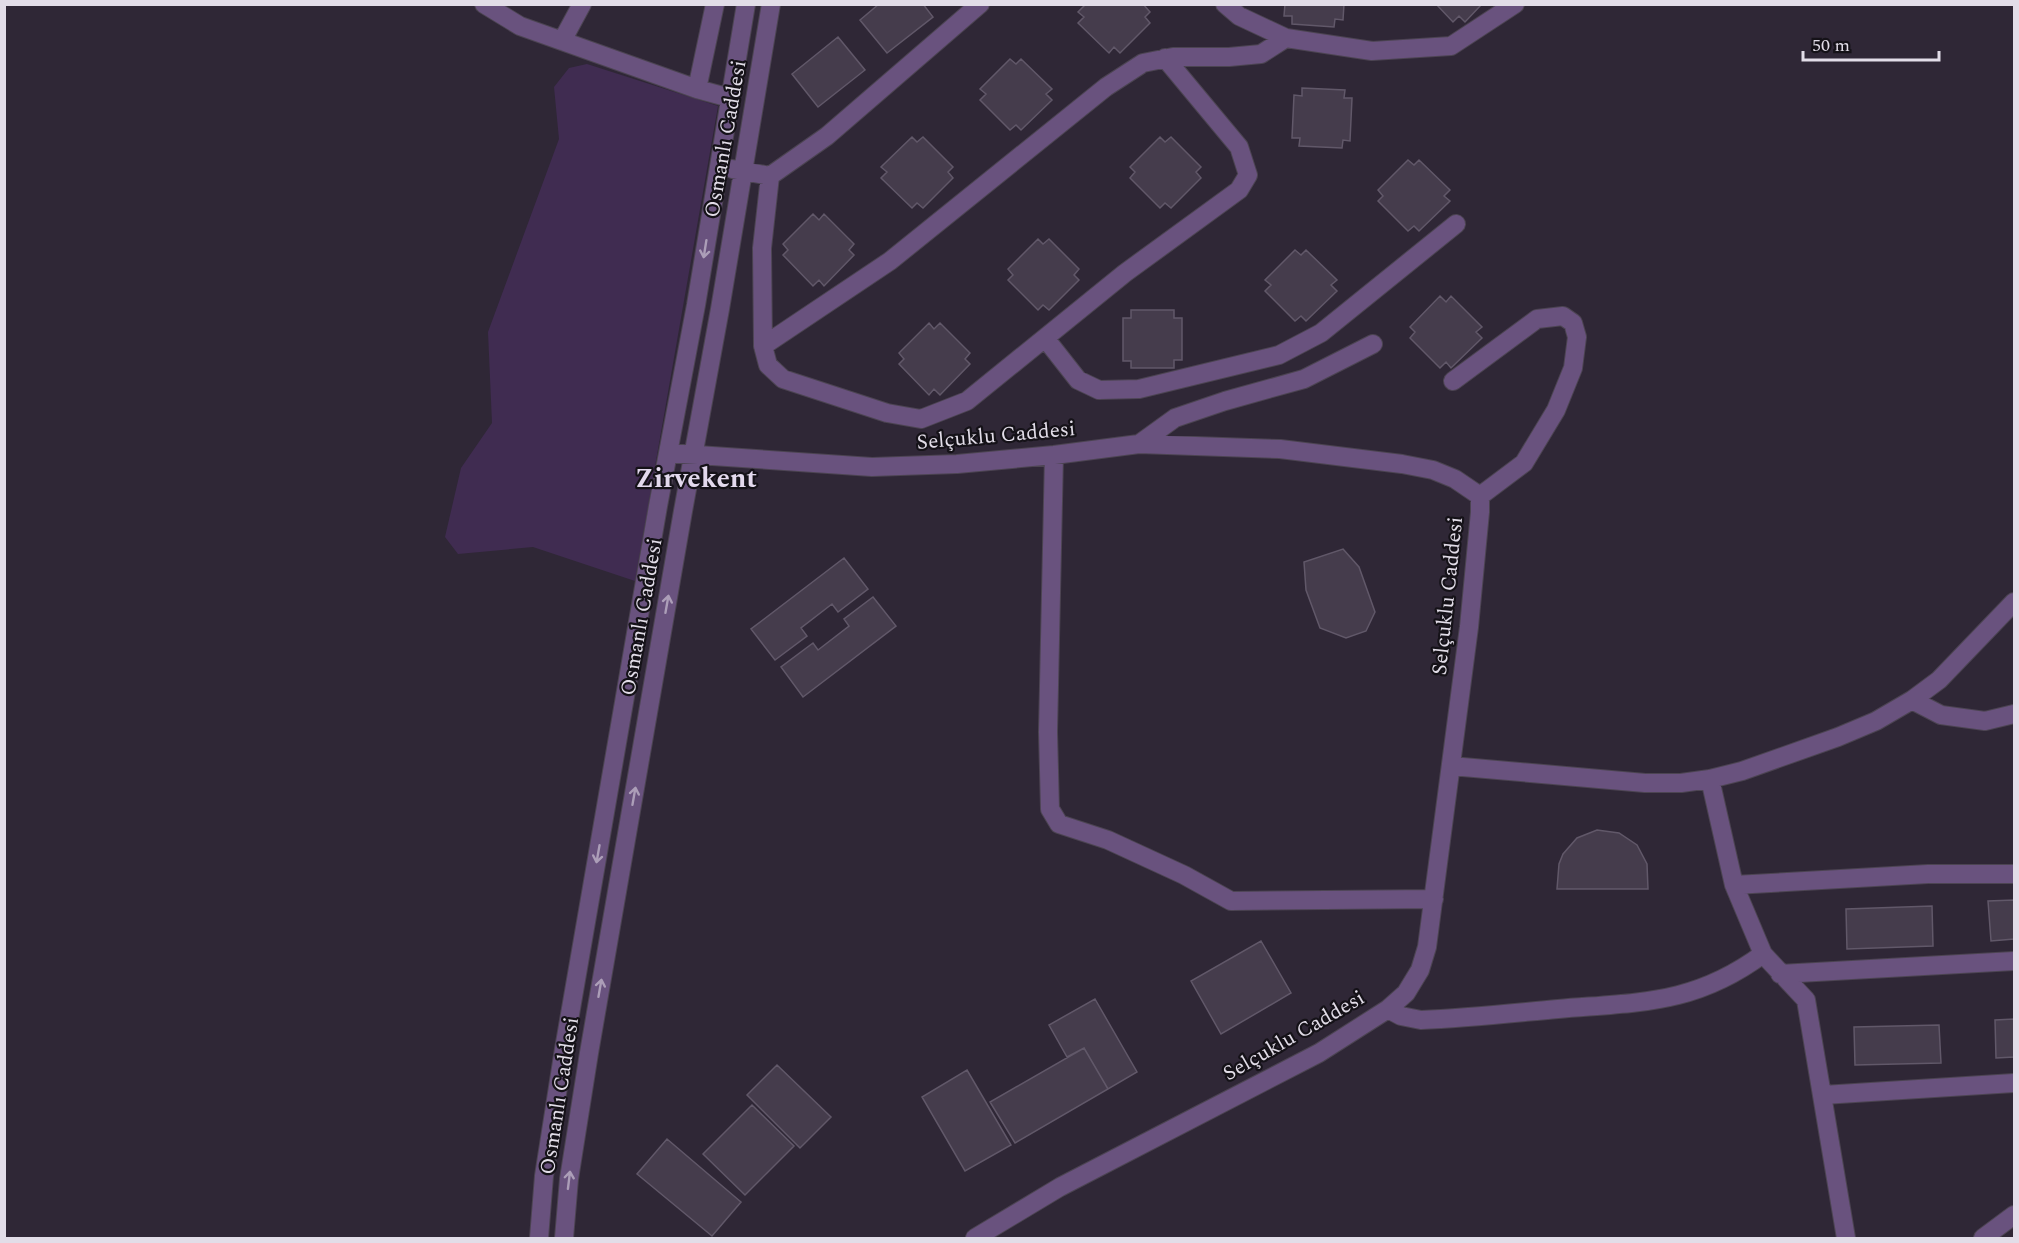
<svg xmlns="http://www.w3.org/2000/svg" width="2019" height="1243" font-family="Spectral,serif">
  <rect width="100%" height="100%" fill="#2f2736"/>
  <!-- green -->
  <path fill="#402c51" d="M587 64 718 106 635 581 533 547 458 554 445 537 461 468 492 423 488 332 559 139 554 87 569 68Z"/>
  <!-- building -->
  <path fill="#453c4c" stroke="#615869" stroke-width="1.5" d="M879 4H923L933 17 887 53 860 20Z
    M1086 4H1143L1150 12 1145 17 1150 23 1120 53 1114 47 1109 53 1078 23 1084 17 1078 12Z
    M1285 4H1344L1343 20 1335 19 1334 27 1292 24V16H1284Z
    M1436 4H1482L1465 22 1459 16 1453 22Z
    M838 37 865 70 818 107 792 74Z
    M1010 59 1016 64 1021 59 1052 89 1046 94 1052 100 1021 130 1016 125 1010 130 980 100 986 94 980 89Z
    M1302 88 1345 90 1344 98H1352L1350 141 1343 140 1342 148 1299 146 1300 138H1292L1294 95 1302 96Z
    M912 137 917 142 923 137 953 167 948 172 953 178 923 208 917 203 912 208 881 178 887 172 881 167Z
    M1160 137 1165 142 1171 137 1201 167 1196 172 1201 178 1171 208 1165 203 1160 208 1130 178 1135 172 1130 167Z
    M1408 160 1414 165 1419 160 1450 190 1444 196 1450 201 1419 231 1414 226 1408 231 1378 201 1383 196 1378 190Z
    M813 214 819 220 824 214 854 244 849 250 854 255 824 286 819 280 813 286 783 255 788 250 783 244Z
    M1038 239 1043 244 1049 239 1079 269 1074 275 1079 280 1049 310 1043 305 1038 310 1008 280 1013 275 1008 269Z
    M1295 250 1301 255 1306 250 1337 280 1331 285 1337 291 1306 321 1301 316 1295 321 1265 291 1271 285 1265 280Z
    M1440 296 1446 302 1451 296 1482 327 1476 332 1482 338 1451 368 1446 362 1440 368 1410 338 1415 332 1410 327Z
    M1131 310H1174V318H1182V360H1174V368H1131V361H1123V318H1131Z
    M929 323 934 329 940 323 970 353 965 359 970 364 940 395 934 389 929 395 899 364 904 359 899 353Z
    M1343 549 1359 567 1375 612 1366 631 1346 638 1320 628 1306 590 1304 562Z
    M844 558 868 589 838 612 832 604 801 628 807 636 775 660 751 629Z
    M873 597 896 626 803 697 781 667 813 643 818 650 849 626 844 619Z
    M1597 830 1619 833 1637 845 1647 864 1648 889H1557L1559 864 1563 854 1577 838Z
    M2014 900V939L1991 941 1988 901Z
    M1932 906 1933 946 1847 949 1846 909Z
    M1261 941 1291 993 1221 1034 1191 981Z
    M1095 999 1137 1072 1108 1089 1084 1048 1067 1057 1049 1025Z
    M2014 1019V1057L1996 1058 1995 1020Z
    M1939 1025 1941 1063 1855 1065 1854 1027Z
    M1084 1048 1108 1089 1015 1143 990 1102Z
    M777 1065 831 1117 800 1148 747 1095Z
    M967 1070 1011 1145 965 1171 922 1097Z
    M752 1105 794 1146 745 1195 703 1154Z
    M667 1139 741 1202 712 1236 637 1174Z"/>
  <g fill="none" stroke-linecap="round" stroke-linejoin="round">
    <defs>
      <path id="minor" d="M484 4 520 26 697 89 730 98
        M1225 4 1239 16 1286 38 1372 51 1451 46 1515 4
        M562 41 582 4
        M697 89 715 4
        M732 169 770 176 827 136 980 4
        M770 176 762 248 763 346 768 365 783 379 887 413 921 419 967 401 1125 273 1239 190 1248 175 1239 147 1165 58
        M1045 338 1078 380 1099 390 1139 389 1279 355 1321 333 1456 224
        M763 346 890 261 1106 87 1143 63 1173 57H1229L1261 54 1286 38
        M1453 381 1537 319 1563 316 1573 323 1577 337 1573 368 1556 410 1524 463 1480 496
        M1139 444 1175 418 1225 401 1304 379 1373 344
        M668 453 872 467 957 464 1054 455 1139 444 1280 449 1402 464 1433 470 1455 479 1480 496V512L1469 627 1427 947 1420 970 1406 993 1388 1009 1319 1053 1060 1187 975 1238
        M1054 455 1048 732 1050 809 1059 824 1108 840 1184 875 1231 901 1434 899
        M1912 700 1941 715 1985 721 2014 714
        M1451 766 1645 783H1681L1710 779 1742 771 1838 737 1876 721 1912 700 1939 680 2014 602
        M1710 779 1734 885 1763 954 1806 1000 1846 1238
        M1734 885 1928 874H2014
        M1780 974 2014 961
        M1388 1009 1401 1016 1421 1020C1467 1018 1513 1013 1558 1009 1639 1002 1694 1005 1763 954
        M1823 1095 2014 1083
        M539 1238 544 1176 564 1049 658 506 696 305 746 4
        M564 1238 569 1179 589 1053 683 511 720 309 771 4
        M1983 1238 2014 1215"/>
    </defs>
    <!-- minor casing -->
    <use href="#minor" stroke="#4c4452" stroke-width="20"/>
    <!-- minor -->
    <use href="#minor" stroke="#69527e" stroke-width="18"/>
  </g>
  <!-- one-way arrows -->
  <defs><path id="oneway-shaft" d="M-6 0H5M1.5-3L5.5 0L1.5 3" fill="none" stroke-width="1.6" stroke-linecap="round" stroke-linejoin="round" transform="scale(1.5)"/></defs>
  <g stroke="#ac9eb8">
    <use href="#oneway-shaft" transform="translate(705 249) rotate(99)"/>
    <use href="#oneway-shaft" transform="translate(667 604) rotate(-80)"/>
    <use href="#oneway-shaft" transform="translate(634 796) rotate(-80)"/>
    <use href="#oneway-shaft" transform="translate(598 854) rotate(100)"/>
    <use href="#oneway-shaft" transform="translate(600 988) rotate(-80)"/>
    <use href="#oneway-shaft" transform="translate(569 1180) rotate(-83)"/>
  </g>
  <g text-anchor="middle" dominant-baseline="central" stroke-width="4.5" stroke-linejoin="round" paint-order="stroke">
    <!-- street labels -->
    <g font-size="21" fill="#e2dde8" stroke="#151218">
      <text transform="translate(726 139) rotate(-80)">Osmanlı Caddesi</text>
      <text transform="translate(996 436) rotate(-5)">Selçuklu Caddesi</text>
      <text transform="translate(1448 596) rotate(-84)">Selçuklu Caddesi</text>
      <text transform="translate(642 617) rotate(-80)">Osmanlı Caddesi</text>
      <text transform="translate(1294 1036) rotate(-30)">Selçuklu Caddesi</text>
      <text transform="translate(560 1096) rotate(-81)">Osmanlı Caddesi</text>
    </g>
    <!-- district labels -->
    <g font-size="27" font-weight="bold" fill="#e3d9ed" stroke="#151218">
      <text x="696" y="479">Zirvekent</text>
    </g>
  </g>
  <!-- border -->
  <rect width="2019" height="1243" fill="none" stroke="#e2dde8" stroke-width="12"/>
  <!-- scale -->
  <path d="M1803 51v9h136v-9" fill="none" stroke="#e2dde8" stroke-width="3"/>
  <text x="1812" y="51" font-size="18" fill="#e2dde8" stroke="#151218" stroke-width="4.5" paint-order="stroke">50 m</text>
</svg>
